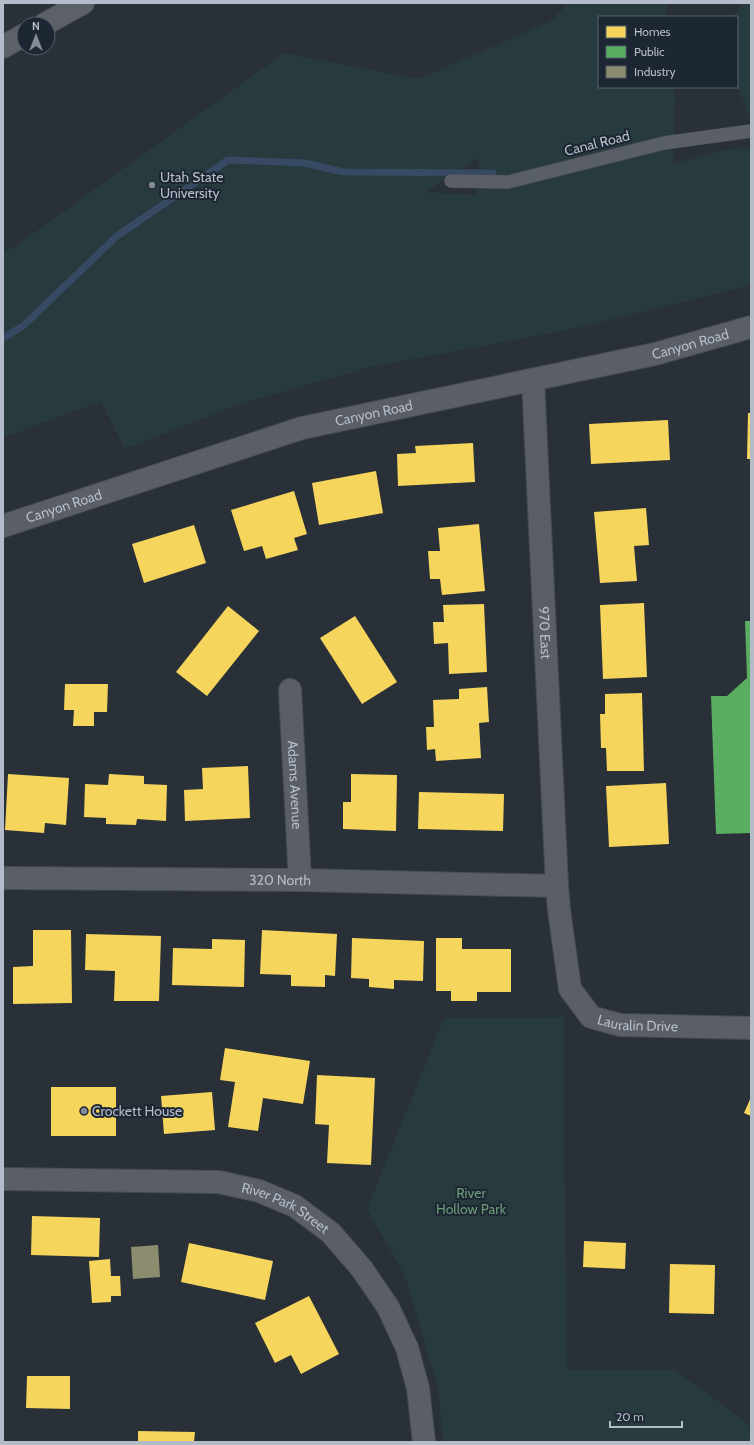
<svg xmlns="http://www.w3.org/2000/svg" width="754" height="1445" font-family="Cabin,sans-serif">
  <rect width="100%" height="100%" fill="#2a3038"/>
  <!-- green -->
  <path fill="#273a3e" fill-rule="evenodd" d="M568 3H668L665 17H599V87H671L675 93 673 164 729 149H751V285L568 330 371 367 240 404 125 449 101 401 3 438V252L13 248 284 53 418 79 551 21ZM479 158 477 195 425 192Z
    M743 3H751V117L737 87V17H734Z
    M564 1017 565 1208 567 1370H675L742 1419 751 1428V1442H443L438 1388 405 1276 367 1209 444 1018Z"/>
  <!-- homes -->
  <path fill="#f6d55c" d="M748 413H751V459H747Z
    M668 420 670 460 591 464 589 424Z
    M473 443 475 482 398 486 397 454 416 453 415 446Z
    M376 471 383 513 319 525 312 483Z
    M294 491 307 534 294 538 298 550 266 559 262 546 244 551 231 510Z
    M646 508 649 545 634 546 637 581 600 583 594 512Z
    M479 524 485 591 442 595 440 579H430L428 551H440L438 528Z
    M194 525 206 563 144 583 132 544Z
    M644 603 647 677 603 679 600 605Z
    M484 604 487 672 449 674 448 643 434 644 433 622H444L443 605Z
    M228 606 259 631 207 696 176 672Z
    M355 616 397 682 362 704 320 638Z
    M65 684H108L107 712H94V726H73L74 710H64Z
    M487 687 489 722 479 723 481 758 436 761 435 749 427 750 426 727H434L433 700 459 699V689Z
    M642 693 644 771H607L606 748H601L600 714H605V694Z
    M248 766 250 818 185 821 184 790 203 789 202 768Z
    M8 774 69 778 66 825 45 823 44 833 5 830Z
    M109 774 144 776V784L167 785 166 821 137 819 136 825 106 824V818L84 817 85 784 108 785Z
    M351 774 397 775 396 831 343 829V802H351Z
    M666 783 669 844 609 847 606 786Z
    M419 792 504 794 503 831 418 829Z
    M33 930H71L72 1003 13 1004V967L33 966Z
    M262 930 337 934 335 976 325 975V987L291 986V975L260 974Z
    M86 934 161 936 159 1001H114L115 971 85 970Z
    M352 938 424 941 423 981 394 980V989L369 987V979L351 978Z
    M436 938H462V949H511V992H477V1001H451V991H436Z
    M212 939 245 940 244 987 172 985 173 948 212 949Z
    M225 1048 310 1061 303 1104 263 1098 258 1131 228 1127 235 1082 220 1080Z
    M317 1075 375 1078 371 1165 327 1163 329 1125 315 1124Z
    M51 1087H116V1136H51Z
    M212 1092 215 1130 164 1134 161 1096Z
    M751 1097V1116L744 1113Z
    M32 1216 100 1218 99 1257 31 1255Z
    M584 1241 626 1243 625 1269 583 1267Z
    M189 1243 273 1261 265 1300 181 1282Z
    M110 1259 111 1276H120L121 1296H111V1302L92 1303 89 1261Z
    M670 1264 715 1265 714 1314 669 1313Z
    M309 1296 339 1354 301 1374 291 1355 275 1363 255 1323Z
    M27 1376H70V1409L26 1408Z
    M138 1431 195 1432 194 1442H138Z"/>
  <!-- public -->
  <path fill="#5aae61" d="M745 621H751V833L716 834 711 696H727L747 678Z"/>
  <!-- industry -->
  <path fill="#8c8c6e" d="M158 1245 160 1277 133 1279 131 1247Z"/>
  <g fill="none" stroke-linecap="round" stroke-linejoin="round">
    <!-- stream -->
    <path stroke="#384963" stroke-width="7" d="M3 338 23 326 117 236 228 160 305 163 343 172 493 173"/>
    <defs>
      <path id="service" d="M451 181 508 182 664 143 751 131"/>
      <g id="minor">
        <path id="s1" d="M533 380 557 886 559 910 570 989 591 1017 620 1025 751 1028"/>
        <path id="s2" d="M290 690 300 880"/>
        <path id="s3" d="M3 878 300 880 557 886"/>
        <path id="s4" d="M3 1179 219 1182 259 1191 295 1206 331 1233 362 1269 388 1307 407 1348 418 1388 424 1442"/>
      </g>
      <g id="tertiary">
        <path id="s5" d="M3 526 302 428 655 354 751 327"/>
      </g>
      <path id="primary" d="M45 24 83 3
        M3 47 24 35"/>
    </defs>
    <!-- service casing -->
    <use href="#service" stroke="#484c53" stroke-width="14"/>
    <!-- minor casing -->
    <use href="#minor" stroke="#484c53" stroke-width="24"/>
    <!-- tertiary casing -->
    <use href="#tertiary" stroke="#484c53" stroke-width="24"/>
    <!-- primary casing -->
    <use href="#primary" stroke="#484c55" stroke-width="24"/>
    <!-- service -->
    <use href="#service" stroke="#5a5e66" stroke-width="13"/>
    <!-- minor -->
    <use href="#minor" stroke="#5a5e66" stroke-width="22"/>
    <!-- tertiary -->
    <use href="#tertiary" stroke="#5a5e66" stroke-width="22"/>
    <!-- primary -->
    <use href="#primary" stroke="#5c6168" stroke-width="22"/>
  </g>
  <!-- markers -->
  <g fill="#848b96" stroke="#1d2633" stroke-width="1.5">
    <circle cx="152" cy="185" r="4"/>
    <circle cx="84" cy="1111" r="4"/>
  </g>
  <g text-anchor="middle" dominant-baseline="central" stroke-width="4" stroke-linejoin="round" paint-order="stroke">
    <!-- street labels -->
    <g font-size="14" fill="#b4bcc9" stroke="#1d2633">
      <text transform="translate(597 143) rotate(-14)">Canal Road</text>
      <text stroke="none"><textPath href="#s5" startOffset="712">Canyon Road</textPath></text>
      <text stroke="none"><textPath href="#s5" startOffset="388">Canyon Road</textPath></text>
      <text stroke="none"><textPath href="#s5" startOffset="64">Canyon Road</textPath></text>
      <text stroke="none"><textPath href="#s1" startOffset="253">970 East</textPath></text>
      <text stroke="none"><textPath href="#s2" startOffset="95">Adams Avenue</textPath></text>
      <text stroke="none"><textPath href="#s3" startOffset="277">320 North</textPath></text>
      <text stroke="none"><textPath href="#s1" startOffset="693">Lauralin Drive</textPath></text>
      <text stroke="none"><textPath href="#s4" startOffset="288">River Park Street</textPath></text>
    </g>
    <!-- poi labels -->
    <g font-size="14" fill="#b4bcc9" stroke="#1d2633" text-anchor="start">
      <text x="160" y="177">Utah State<tspan x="160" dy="16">University</tspan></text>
      <text x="92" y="1111">Crockett House</text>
    </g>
    <!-- park labels -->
    <g font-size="14" fill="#6b9a76" stroke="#1d2633">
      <text x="471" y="1193">River<tspan x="471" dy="16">Hollow Park</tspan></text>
    </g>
  </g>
  <!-- border -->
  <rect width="754" height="1445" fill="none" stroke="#b4bcc9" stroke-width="8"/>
  <!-- legend -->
  <rect x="598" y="16" width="140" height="72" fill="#1d2633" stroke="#59626f"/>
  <rect x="606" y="26" width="20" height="12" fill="#f6d55c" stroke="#59626f"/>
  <text x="634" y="36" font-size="12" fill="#b4bcc9">Homes</text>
  <rect x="606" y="46" width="20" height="12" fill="#5aae61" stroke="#59626f"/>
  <text x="634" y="56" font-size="12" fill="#b4bcc9">Public</text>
  <rect x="606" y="66" width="20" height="12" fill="#8c8c6e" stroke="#59626f"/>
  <text x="634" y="76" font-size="12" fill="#b4bcc9">Industry</text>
  <!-- north arrow -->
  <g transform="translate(36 36)"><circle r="19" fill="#1d2633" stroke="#59626f"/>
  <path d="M0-3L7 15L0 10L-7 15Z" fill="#848b96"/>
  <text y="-6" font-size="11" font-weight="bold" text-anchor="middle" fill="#b4bcc9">N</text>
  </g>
  <!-- scale -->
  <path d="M610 1421v6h72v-6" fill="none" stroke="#b4bcc9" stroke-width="2"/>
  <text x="616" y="1421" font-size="12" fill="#b4bcc9" stroke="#1d2633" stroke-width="3" paint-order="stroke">20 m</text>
</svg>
